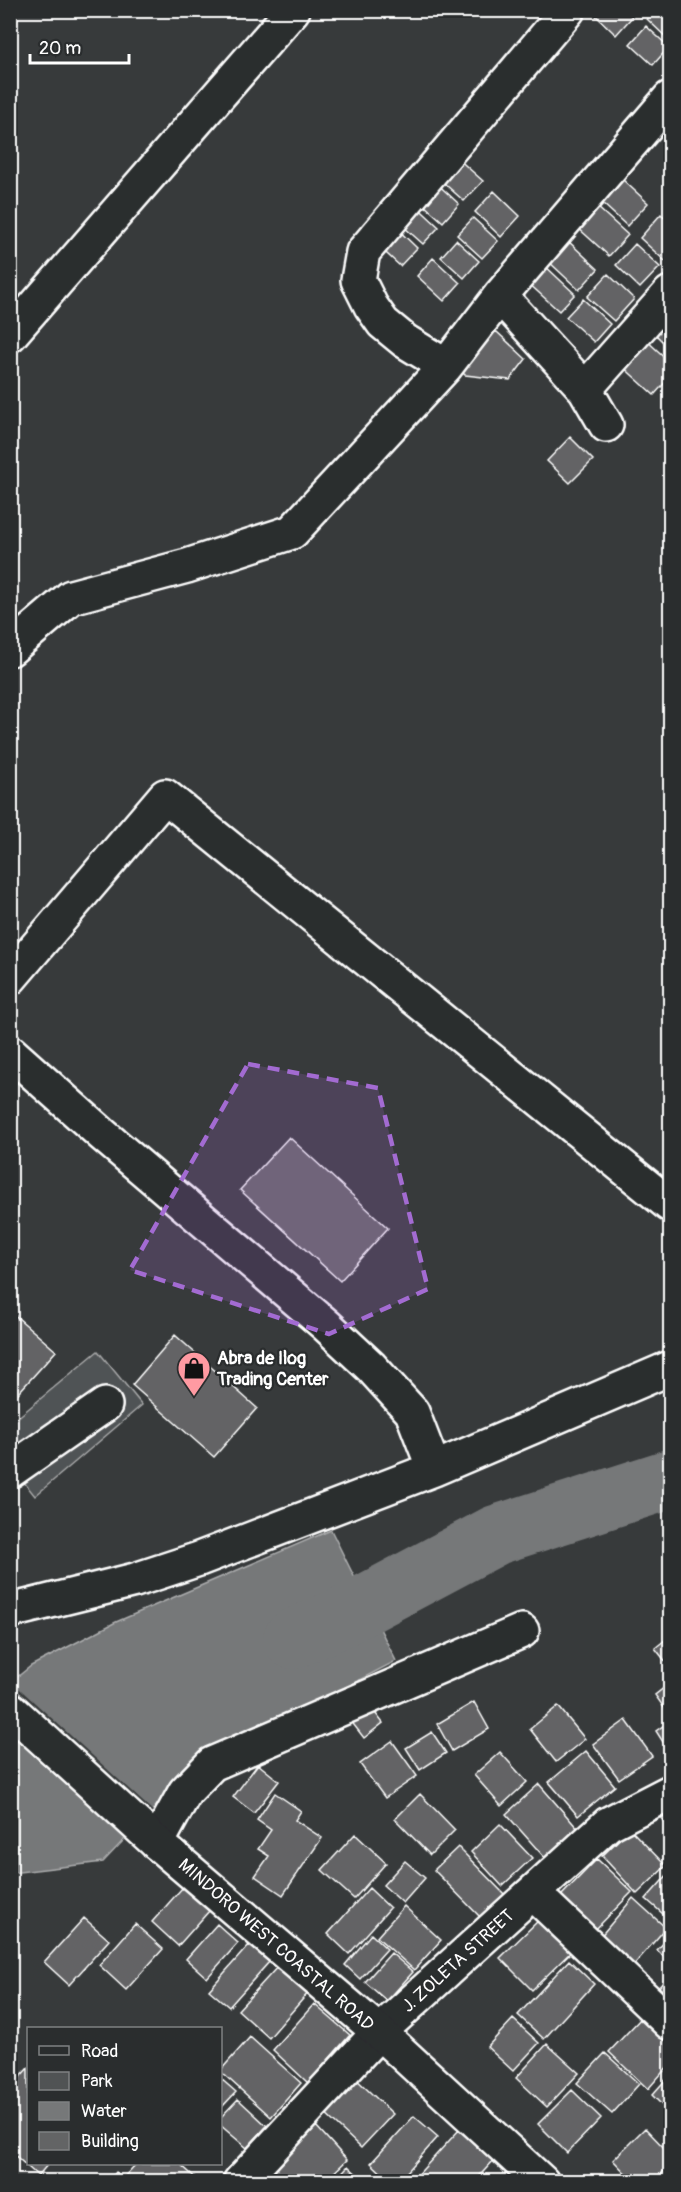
<svg xmlns="http://www.w3.org/2000/svg" width="681" height="2192" font-family="Pangolin,sans-serif">
  <rect width="100%" height="100%" fill="#373a3b"/>
  <filter id="ink" filterUnits="userSpaceOnUse"><feTurbulence type="fractalNoise" baseFrequency=".0167" numOctaves="2"/><feDisplacementMap in="SourceGraphic" scale="12" xChannelSelector="R" yChannelSelector="G"/><feConvolveMatrix kernelMatrix="1 2 1 2 8 2 1 2 1" color-interpolation-filters="sRGB"/></filter>
  <g filter="url(#ink)">
    <!-- green -->
    <path fill="#505354" stroke="#a8a9aa" stroke-width="1.5" d="M98 1351 142 1405 35 1496 11 1466 10 1424Z"/>
    <!-- water -->
    <path fill="#767879" stroke="#adaeaf" stroke-width="1.5" d="M331 1530 396 1661 196 1764 103 1862 11 1873V1682L31 1666 116 1622Z"/>
    <!-- pier -->
    <path fill="#373a3b" d="M11 1681 154 1812 127 1841 10 1735Z"/>
    <g fill="none" stroke-linecap="round" stroke-linejoin="round">
      <!-- river -->
      <path stroke="#767879" stroke-width="60" d="M293 1639 338 1619 496 1535 670 1479"/>
    </g>
    <!-- building -->
    <path fill="#636465" stroke="#fff" stroke-width="1.5" d="M590 10H625L632 17 616 35Z
      M655 10H670V41L647 19Z
      M646 26 669 47 653 65 630 44Z
      M456 157 483 181 464 201 437 177Z
      M431 178 459 204 443 222 415 197Z
      M622 179 648 203 627 226 601 202Z
      M494 191 520 216 501 237 475 212Z
      M411 201 439 227 423 244 395 219Z
      M596 206 628 235 609 256 577 227Z
      M661 214 670 222V257L666 262 640 238Z
      M473 218 498 241 482 258 457 235Z
      M391 223 417 248 400 266 374 242Z
      M566 239 598 269 579 290 547 260Z
      M456 240 479 261 464 278 441 257Z
      M635 244 660 267 640 288 616 265Z
      M433 258 460 283 444 301 417 276Z
      M543 264 575 294 559 311 527 282Z
      M608 274 634 299 614 321 587 297Z
      M583 299 610 324 594 342 566 317Z
      M670 312V349L653 332Z
      M497 332 526 359 510 380 465 375 444 354 452 336Z
      M645 339 670 362V377L654 395 621 365Z
      M570 437 593 460 570 483 547 461Z
      M289 1137 388 1228 340 1281 240 1190Z
      M10 1311 56 1351 10 1402Z
      M175 1335 257 1408 214 1457 132 1385Z
      M670 1636V1667L655 1648Z
      M670 1683V1716L655 1695Z
      M474 1702 489 1729 452 1751 437 1724Z
      M369 1705 383 1723 364 1738 350 1720Z
      M558 1706 585 1739 556 1762 530 1729Z
      M626 1720 652 1756 619 1779 593 1744Z
      M670 1721V1753L656 1731Z
      M432 1732 446 1753 420 1770 406 1748Z
      M392 1741 417 1776 385 1798 360 1764Z
      M586 1751 615 1786 578 1816 549 1782Z
      M500 1752 527 1782 501 1806 474 1775Z
      M258 1764 279 1781 254 1813 233 1797Z
      M539 1784 578 1829 545 1858 506 1814Z
      M275 1793 301 1811 295 1820 322 1838 283 1895 255 1876 269 1856 258 1849 271 1830 257 1820Z
      M420 1794 455 1830 430 1855 395 1819Z
      M670 1811V1831L661 1818Z
      M500 1824 532 1858 502 1886 471 1852Z
      M630 1829 666 1866 637 1894 602 1856Z
      M355 1834 386 1863 354 1899 322 1870Z
      M458 1847 507 1897 483 1920 434 1870Z
      M597 1859 632 1892 592 1933 558 1899Z
      M405 1861 425 1878 403 1903 383 1885Z
      M670 1872V1920L646 1899Z
      M183 1887 209 1911 178 1946 152 1922Z
      M369 1888 390 1908 349 1954 328 1934Z
      M633 1898 666 1928 632 1967 599 1938Z
      M404 1906 441 1940 414 1970 377 1937Z
      M84 1918 109 1940 69 1985 44 1962Z
      M541 1918 573 1950 532 1990 500 1958Z
      M135 1924 163 1949 126 1990 99 1965Z
      M217 1924 238 1943 207 1978 186 1959Z
      M371 1934 387 1949 360 1979 345 1965Z
      M670 1936V1963L657 1950Z
      M249 1945 269 1962 229 2007 209 1990Z
      M391 1953 413 1972 387 2001 365 1982Z
      M569 1960 594 1984 544 2039 518 2015Z
      M279 1965 309 1992 269 2038 238 2010Z
      M670 1974V1997L659 1987Z
      M314 2004 350 2035 308 2083 273 2050Z
      M643 2016 670 2042V2064L648 2089 609 2052Z
      M513 2019 539 2043 513 2071 487 2047Z
      M250 2037 301 2083 271 2117 220 2071Z
      M547 2044 579 2073 547 2107 516 2078Z
      M605 2053 639 2084 612 2114 577 2083Z
      M28 2068V2164H48L38 2176 10 2151V2088Z
      M352 2075 393 2114 361 2148 320 2109Z
      M670 2075V2113L652 2095Z
      M220 2078 236 2092 220 2109Z
      M572 2090 601 2118 567 2153 538 2124Z
      M238 2099 267 2126 247 2148 220 2125V2118Z
      M414 2116 438 2137 398 2182H391L371 2163Z
      M316 2126 347 2160 324 2182H282L270 2169Z
      M645 2128 670 2154V2165L653 2182H634L613 2160Z
      M459 2130 493 2161 474 2182H417L414 2179Z
      M136 2164H180L200 2182H131L125 2176Z
      M348 2166 365 2182H333Z
      M116 2172 126 2182H108Z"/>
    <g fill="none" stroke-linecap="round" stroke-linejoin="round">
      <defs>
        <path id="minor" d="M500 296 585 389 606 425
          M10 335 293 10
          M446 366 405 341 383 323 371 306 358 280 363 252 568 10
          M585 389 670 293
          M10 649 71 597 187 566 292 532 446 366 500 296 670 98
          M10 978 165 796 670 1205
          M10 1052 103 1135 326 1325 371 1367 412 1412 434 1469
          M10 1471 105 1405
          M10 1611 135 1580 199 1559 434 1469 670 1368
          M157 1843 185 1792 212 1764 522 1631
          M533 1893 670 2023
          M240 2182 379 2032 608 1824 670 1792"/>
        <path id="major" d="M10 1709 157 1843 379 2032 542 2182"/>
      </defs>
      <!-- minor casing -->
      <use href="#minor" stroke="#fff" stroke-width="38"/>
      <!-- major casing -->
      <use href="#major" stroke="#fff" stroke-width="38"/>
      <!-- minor -->
      <use href="#minor" stroke="#2a2d2e" stroke-width="33"/>
      <!-- major -->
      <use href="#major" stroke="#2a2d2e" stroke-width="33"/>
    </g>
  </g>
  <!-- marked area -->
  <path fill="#a36bd2" fill-opacity="0.2" stroke="#a36bd2" stroke-width="4.5" stroke-dasharray="12 8" stroke-linejoin="round" d="M248 1064 378 1088 428 1289 329 1334 130 1270Z"/>
  <!-- icons -->
  <defs>
    <symbol id="shop-pin" viewBox="-11 -11 22 30"><path d="M0 17L-7.5 6A9.5 9.5 0 1 1 7.5 6Z" fill="#ff9aa2" stroke="#2a2d2e"/><path d="M-5-2.5h2.3a2.7 3.5 0 0 1 5.4 0H5L5.5 6h-11ZM-1.5-2.5h3a1.5 2.3 0 0 0-3 0Z" fill="#111"/></symbol>
  </defs>
  <g fill-rule="evenodd">
    <use href="#shop-pin" x="175" y="1349" width="38" height="52"/>
  </g>
  <g text-anchor="middle" dominant-baseline="central" stroke-width="4.5" stroke-linejoin="round" paint-order="stroke">
    <!-- poi labels -->
    <g font-size="18" font-weight="bold" fill="#fff" stroke="#2a2d2e" text-anchor="start">
      <text x="217" y="1358">Abra de Ilog<tspan x="217" dy="21">Trading Center</tspan></text>
    </g>
    <!-- street labels -->
    <g font-size="18" fill="#fff" stroke="#2a2d2e">
      <text transform="translate(276 1945) rotate(41)">MINDORO WEST COASTAL ROAD</text>
      <text transform="translate(458 1961) rotate(-42)">J. ZOLETA STREET</text>
    </g>
  </g>
  <!-- margin -->
  <rect width="681" height="2192" fill="none" stroke="#2a2d2e" stroke-width="36"/>
  <rect x="18" y="18" width="645" height="2156" fill="none" stroke="#fff" stroke-width="2" filter="url(#ink)"/>
  <!-- legend -->
  <rect x="27" y="2027" width="195" height="138" fill="#2a2d2e" stroke="#7f8182" stroke-width="1.5"/>
  <rect x="39" y="2046" width="30" height="9" fill="#2a2d2e" stroke="#7f8182" stroke-width="1.5"/>
  <text x="81" y="2057" font-size="18" fill="#ffffff">Road</text>
  <rect x="39" y="2072" width="30" height="18" fill="#505354" stroke="#7f8182" stroke-width="1.5"/>
  <text x="81" y="2087" font-size="18" fill="#ffffff">Park</text>
  <rect x="39" y="2102" width="30" height="18" fill="#767879" stroke="#7f8182" stroke-width="1.5"/>
  <text x="81" y="2117" font-size="18" fill="#ffffff">Water</text>
  <rect x="39" y="2132" width="30" height="18" fill="#636465" stroke="#7f8182" stroke-width="1.5"/>
  <text x="81" y="2147" font-size="18" fill="#ffffff">Building</text>
  <!-- scale -->
  <path d="M30 54v9h99v-9" fill="none" stroke="#ffffff" stroke-width="3"/>
  <text x="39" y="54" font-size="18" fill="#ffffff" stroke="#2a2d2e" stroke-width="4.5" paint-order="stroke">20 m</text>
</svg>
